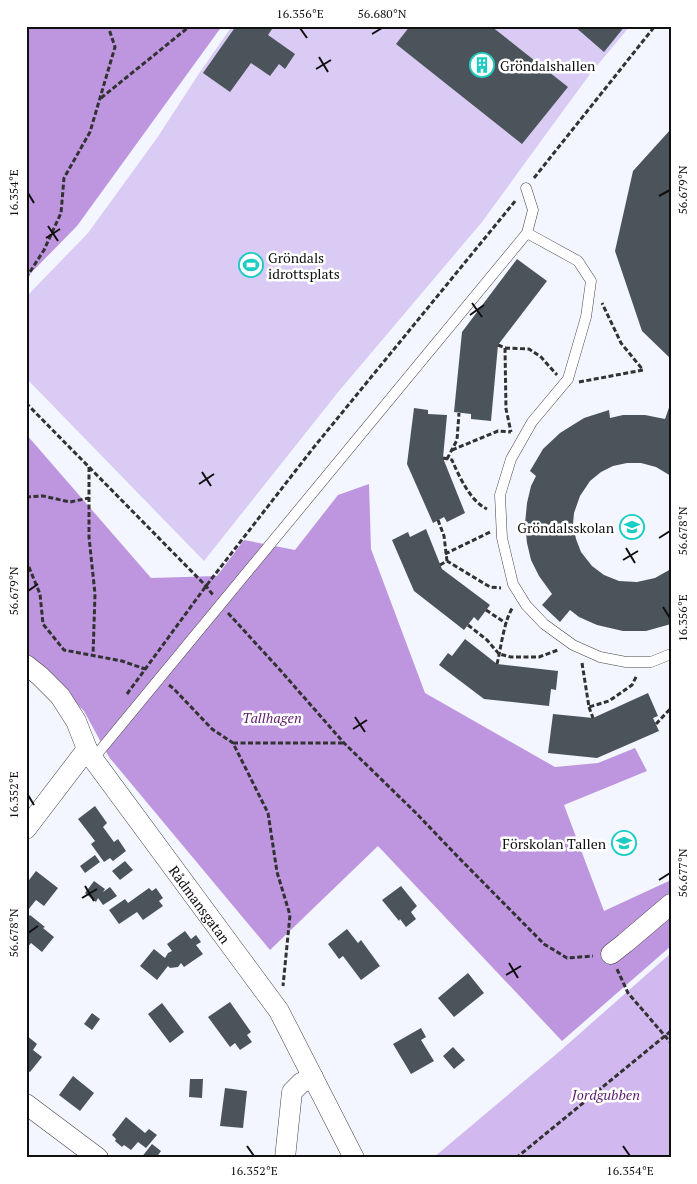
<svg xmlns="http://www.w3.org/2000/svg" width="697" height="1184" font-family="'PT Serif',serif">
  <rect width="100%" height="100%" fill="#f3f6ff"/>
  <!-- green -->
  <path fill="#d1b8ee" d="M671 953V1158H433L560 1051Z"/>
  <!-- forest -->
  <path fill="#be96e0" d="M26 26H222L77 226 26 278Z
    M26 434 151 578 217 576 244 540 295 550 338 495 369 484 371 549 425 693 555 767 598 763 635 748 647 771 564 805 604 911 671 880V946L562 1041 378 846 270 950 109 757 84 711 26 653Z"/>
  <!-- pitch -->
  <path fill="#d9cbf4" d="M232 26H630L590 74 482 222 339 391 204 561 26 378V297L88 233 157 138 198 75Z"/>
  <!-- building -->
  <path fill="#4b545a" d="M236 26H274L268 35 295 54 285 69 279 64 270 76 251 63 230 92 203 73Z
    M410 26H491L568 87 522 144 396 44Z
    M574 26H625L604 52Z
    M671 129V359L642 331 615 251 633 171Z
    M517 259 547 281 498 345 491 421 471 419V414L454 412 462 332Z
    M671 402V476L656 467 641 463H627L613 466 601 472 590 481 580 496 574 513 573 524 576 539 581 552 592 566 604 575 619 581 637 582 655 578 671 569V624L646 631H623L597 625 579 617 570 610 560 622 542 605 552 594 539 576 531 560 527 543 525 524 527 503 531 486 536 476 530 471 543 449 560 433 584 418 609 410 610 418 623 415H645L665 419Z
    M414 408 428 410V414L447 415 443 458 465 513 447 522 444 517 433 523 407 464Z
    M426 529 442 569 490 605 478 621 474 617 464 630 414 591 392 540 408 532 410 537Z
    M465 639 497 664 558 671 556 690 551 689 549 706 484 699 439 665 448 653 452 656Z
    M648 693 658 716 653 718 659 731 597 758 548 753 553 714 593 718Z
    M95 806 107 823 103 827 114 842 118 839 126 851 113 861 110 858 104 862 91 844 95 841 78 819Z
    M95 855 100 862 85 873 80 866Z
    M125 861 133 870 120 880 112 871Z
    M36 871 58 888 44 906 36 900 28 910 26 908V884Z
    M94 881 105 889 103 892 110 887 117 896 103 905 98 898 96 902 85 893Z
    M401 886 417 906 411 912 416 919 406 927 400 919 399 921 382 900Z
    M149 888 152 891 156 888 163 898 159 901 163 906 143 920 137 912 119 924 109 910 125 899 128 903Z
    M30 915 45 927 43 928 54 937 42 952 31 943 26 949V919Z
    M347 929 358 943 361 940 380 966 361 980 343 956 339 959 328 944Z
    M185 931 191 939 196 935 201 942 196 945 203 954 184 967 181 963 178 967 170 968 168 966 157 980 140 966 154 949 165 958 168 953 172 951 167 944Z
    M468 973 484 993 454 1017 438 998Z
    M230 1002 251 1032 247 1035 252 1042 240 1050 235 1043 230 1047 208 1017Z
    M162 1003 184 1032 170 1043 148 1014Z
    M92 1013 100 1019 92 1030 84 1024Z
    M421 1028 426 1037 421 1040 434 1061 411 1074 393 1044Z
    M26 1035 37 1044 33 1050 42 1057 30 1072 26 1070Z
    M453 1047 465 1060 454 1069 443 1056Z
    M73 1076 94 1093 80 1111 59 1095Z
    M190 1079H203L202 1098 189 1097Z
    M225 1088 247 1091 243 1128 220 1126Z
    M126 1117 145 1133 149 1129 157 1135 146 1148 138 1142 131 1150 124 1145 122 1147 115 1141 116 1139 112 1135Z
    M152 1144 161 1151 156 1158H141Z"/>
  <g fill="none" stroke-linecap="round" stroke-linejoin="round">
    <defs>
      <path id="service" d="M527 233 578 261 591 281 586 317 568 379 532 422 511 459 500 495 502 538 513 584 526 605 544 624 573 645 600 657 626 662H651L671 654
        M93 759 527 233 533 210 526 188"/>
      <g id="minor">
        <path id="s1" d="M26 665 40 676 60 696 76 721 87 749 93 759 279 1011 354 1158"/>
        <path d="M26 829 87 749"/>
        <path d="M611 954 625 943 671 904"/>
        <path d="M26 1104 98 1158"/>
        <path d="M285 1158 292 1092 301 1083 313 1077"/>
      </g>
    </defs>
    <!-- service casing -->
    <use href="#service" stroke="#434343" stroke-width="11"/>
    <!-- minor casing -->
    <use href="#minor" stroke="#434343" stroke-width="21"/>
    <!-- path -->
    <path stroke="#323232" stroke-width="3" stroke-dasharray="5 2.5" stroke-linecap="butt" d="M101 98 190 26
      M534 178 655 26
      M26 278 44 250 61 213 64 178 90 132 115 47 108 26
      M498 345 505 348 506 409 511 432
      M505 348 529 349 541 357 557 375
      M579 382 643 370 621 343 602 303
      M26 403 206 586 213 595
      M452 450 498 431 511 432
      M443 458 452 460C459 476 470 501 487 509
      M447 459 457 440 459 413
      M89 467V537L95 594 93 656
      M26 497 43 496 70 502 89 498
      M438 520 444 536 447 561
      M445 554 490 532
      M26 560 40 594 43 624 64 650 122 661 145 669
      M440 565 447 561 490 587 501 588
      M486 610 507 624
      M228 613 281 671 344 743 416 813 459 858 544 944 567 958 593 956
      M468 625 487 640 499 654 511 657H539L558 650
      M582 663 589 707 609 701 632 685 637 675
      M497 664C501 648 504 620 513 607
      M169 685 174 689 212 729 233 743 268 813 277 872 290 915 283 986
      M127 694 206 586 314 447 516 200
      M589 707 593 718
      M656 724 671 708
      M233 743H343
      M617 969 628 993 671 1043
      M516 1158 671 1031"/>
    <!-- service -->
    <use href="#service" stroke="#fff" stroke-width="10"/>
    <!-- minor -->
    <use href="#minor" stroke="#fff" stroke-width="20"/>
  </g>
  <!-- ticks -->
  <path fill="none" stroke="#101010" stroke-width="2" d="M300 28 307 38M372 34 382 28M319 57 328 72M316 69 331 60M28 193 34 203M659 196 670 190M48 226 58 241M46 238 60 229M472 303 482 317M470 315 484 305M202 472 211 486M199 484 214 474M659 538 670 531M626 548 635 563M623 560 638 551M28 591 38 584M663 607 670 618M355 717 365 732M353 729 367 720M28 795 34 805M659 880 670 873M85 886 94 901M82 898 97 889M28 933 38 926M509 963 518 978M506 975 521 966M247 1146 254 1156M623 1146 630 1156"/>
  <!-- icons -->
  <defs>
    <symbol id="building-ring" viewBox="-11 -11 22 22"><circle r="9.5" fill="#fff" stroke="#1bcdc2" stroke-width="1.5"/><path d="M-4-6H4V6H1V3H-1V6H-4ZM-2.5-4.3h1.7v1.8h-1.7ZM.8-4.3h1.7v1.8H.8ZM-2.5-1h1.7V.8h-1.7ZM.8-1h1.7V.8H.8Z" fill="#1bcdc2"/></symbol>
    <symbol id="stadium-ring" viewBox="-11 -11 22 22"><circle r="9.5" fill="#fff" stroke="#1bcdc2" stroke-width="1.5"/><path d="M0-5a6.5 5 0 1 0 0 10a6.5 5 0 1 0 0-10ZM-3.5-1.8h7v3.6h-7Z" fill="#1bcdc2"/></symbol>
    <symbol id="school-ring" viewBox="-11 -11 22 22"><circle r="9.5" fill="#fff" stroke="#1bcdc2" stroke-width="1.5"/><path d="M0-5L7-2L0 1L-7-2ZM-4 1L0 2.5L4 1V4Q0 6-4 4Z" fill="#1bcdc2"/></symbol>
  </defs>
  <g fill-rule="evenodd">
    <use href="#building-ring" x="468" y="51" width="28" height="28"/>
    <use href="#stadium-ring" x="237" y="251" width="28" height="28"/>
    <use href="#school-ring" x="618" y="513" width="28" height="28"/>
    <use href="#school-ring" x="610" y="829" width="28" height="28"/>
  </g>
  <g text-anchor="middle" dominant-baseline="central" stroke-width="5" stroke-linejoin="round" paint-order="stroke">
    <!-- poi labels -->
    <g font-size="14" fill="#101010" stroke="#fff" text-anchor="start">
      <text x="500" y="65">Gröndalshallen</text>
      <text x="268" y="257">Gröndals<tspan x="268" dy="16">idrottsplats</tspan></text>
      <text x="614" y="527" text-anchor="end">Gröndalsskolan</text>
      <text x="606" y="843" text-anchor="end">Förskolan Tallen</text>
    </g>
    <!-- park labels -->
    <g font-size="14" font-style="italic" fill="#5c1a6e" stroke="#fff">
      <text x="272" y="717">Tallhagen</text>
      <text x="606" y="1094">Jordgubben</text>
    </g>
    <!-- street labels -->
    <g font-size="14" fill="#101010" stroke="#fff">
      <text stroke="none"><textPath href="#s1" startOffset="298">Rådmansgatan</textPath></text>
    </g>
  </g>
  <!-- border -->
  <rect width="697" height="1184" fill="none" stroke="#ffffff" stroke-width="55"/>
  <rect x="28" y="28" width="642" height="1128" fill="none" stroke="#101010" stroke-width="2"/>
  <g font-size="12" text-anchor="middle" fill="#101010">
    <text x="300" y="18">16.356°E</text>
    <text x="382" y="18">56.680°N</text>
    <text transform="translate(683 190) rotate(-90)" y="4">56.679°N</text>
    <text transform="translate(14 193) rotate(-90)" y="4">16.354°E</text>
    <text transform="translate(683 531) rotate(-90)" y="4">56.678°N</text>
    <text transform="translate(14 591) rotate(-90)" y="4">56.679°N</text>
    <text transform="translate(683 618) rotate(-90)" y="4">16.356°E</text>
    <text transform="translate(14 795) rotate(-90)" y="4">16.352°E</text>
    <text transform="translate(683 873) rotate(-90)" y="4">56.677°N</text>
    <text transform="translate(14 933) rotate(-90)" y="4">56.678°N</text>
    <text x="254" y="1175">16.352°E</text>
    <text x="630" y="1175">16.354°E</text>
  </g>
</svg>
